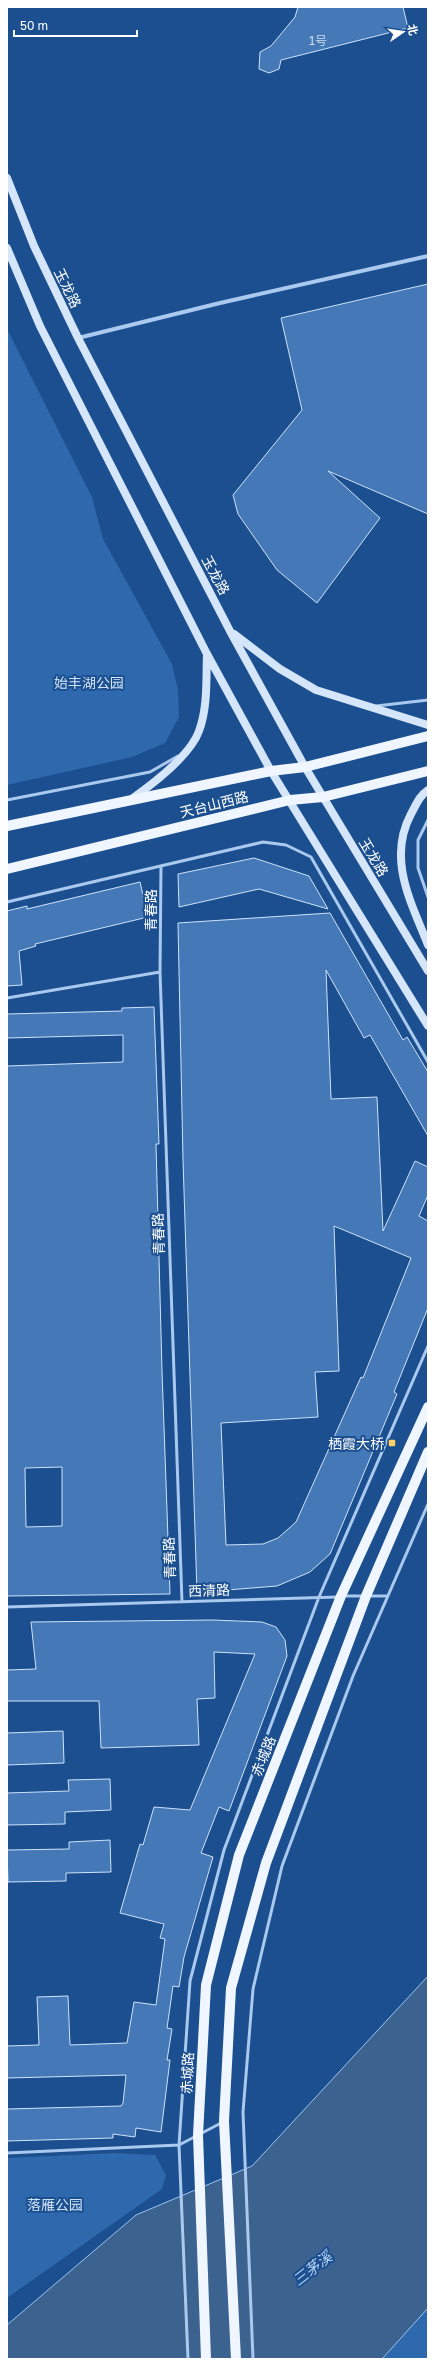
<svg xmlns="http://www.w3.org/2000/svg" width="435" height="2366" font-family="'Golos Text','Noto Sans SC',sans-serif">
  <rect width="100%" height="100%" fill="#1b4f8f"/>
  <!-- green -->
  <path fill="#2e69ad" d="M7 329 92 497 103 539 172 664 178 690 179 717 165 743 132 757 7 785Z
    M114 2153 155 2155 166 2175 162 2189 7 2298V2158Z
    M428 2294V2359H364Z"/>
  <!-- water -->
  <path fill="#3c6290" stroke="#9cc4f0" d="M428 1976V2308L382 2359H7V2325L136 2215 252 2166Z"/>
  <!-- building -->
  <path fill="#4478b7" stroke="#cfe3fa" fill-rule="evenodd" d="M298 7H403L408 28 281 60 279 69 269 73 259 69 260 52 271 46 295 17Z
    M428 284V514L328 471 380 518 317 603 277 570 238 514 233 495 302 410 281 318Z
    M254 858 309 876 328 909 259 889 179 907 178 874Z
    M140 882 148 917 35 944 36 946 19 951 22 985 7 986V911L27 906V909Z
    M330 913 403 1040 407 1037 428 1072V1136L370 1035 364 1038 326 970 331 1099 377 1097 383 1231 415 1161 428 1167V1195L419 1216 428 1221V1308L394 1392 397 1394 330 1554 310 1572 277 1586 227 1590V1592L197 1593 183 1160 178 923ZM334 1226 411 1258 363 1378 361 1377 296 1522 278 1538 263 1544 226 1545 221 1423 318 1417 315 1372 339 1371Z
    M154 1007 159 1144H156L162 1371 170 1594 7 1596V1066L123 1062V1035L7 1038V1014L122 1011V1008ZM62 1467V1526L26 1527 25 1468Z
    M213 1620 262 1622 276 1627 285 1640 287 1656 229 1811 219 1807 201 1853 213 1857 184 1957 179 1987 173 1986 167 2028 172 2029 167 2060H170L161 2132 136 2128 135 2137 113 2134V2138L7 2141V2109L121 2106 123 2103 126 2075 7 2078V2046L39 2045 37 1997 68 1996 70 2045 127 2043 134 2002 156 2005 165 1939 160 1938 164 1924 120 1913 140 1844 143 1845 154 1807 190 1810 255 1654 214 1652 215 1698 197 1699 199 1745 101 1748 99 1701H7V1670L36 1669 31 1622Z
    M63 1731 64 1763 7 1765V1733Z
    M110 1779 111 1810 65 1812V1824L7 1825V1793L69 1791 68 1780Z
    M110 1840 111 1872 66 1873V1881L8 1882 7 1850 69 1849V1842Z"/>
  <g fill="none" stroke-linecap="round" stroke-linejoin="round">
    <!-- lane -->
    <path stroke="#a9c9ee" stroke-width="3" d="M376 706 428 700
      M7 800 150 772 178 756
      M428 820 418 840V868L428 897
      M161 866 160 972 182 1602
      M7 902 263 842 286 845 311 857 428 1062
      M7 998 160 972
      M343 1596H387
      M7 1607 338 1597
      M7 2153 179 2145 223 2122
      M188 2359 179 2145 190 1981 224 1850 319 1597 428 1346
      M253 2359 243 2112 253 1989 282 1866 353 1676 428 1504"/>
    <!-- street -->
    <path stroke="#a9c9ee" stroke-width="4" d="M78 338 220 303 428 256"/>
    <!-- secondary -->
    <path stroke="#d6e6fa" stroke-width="8" d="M7 178 34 246 78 338 230 631 305 767 428 971
      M7 248 40 326 207 654 271 771 428 1026
      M234 634 280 669 316 690 428 725
      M428 790C419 796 416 805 411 814 387 859 411 902 428 945
      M133 798C154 783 190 756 199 731 208 707 206 679 207 654"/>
    <!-- primary -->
    <path stroke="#f0f6ff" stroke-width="10" d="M7 826 271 771 305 767 428 736
      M7 869 290 800 323 797 428 771
      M206 2359 198 2135 206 1985 239 1855 341 1596 428 1407
      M236 2359 224 2121 231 1988 266 1863 366 1596 428 1452"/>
  </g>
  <!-- markers -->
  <rect fill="#ffd166" stroke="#1b4f8f" stroke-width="1.5" x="388" y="1439" width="8" height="8" rx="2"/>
  <g text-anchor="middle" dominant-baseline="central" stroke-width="4" stroke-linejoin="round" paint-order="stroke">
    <!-- number labels -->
    <g font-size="12" fill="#d0dded">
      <text x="318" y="40">1号</text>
    </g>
    <!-- street labels -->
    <g font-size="14" fill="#fff" stroke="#1b4f8f">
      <text transform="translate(68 288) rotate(64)">玉龙路</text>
      <text transform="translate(216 575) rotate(62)">玉龙路</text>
      <text transform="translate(214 804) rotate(-14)">天台山西路</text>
      <text transform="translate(374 857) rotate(59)">玉龙路</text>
      <text transform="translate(150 910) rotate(-90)">青春路</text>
      <text transform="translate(158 1234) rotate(-92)">青春路</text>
      <text transform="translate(169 1558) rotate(-92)">青春路</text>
      <text transform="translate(209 1590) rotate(-2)">西清路</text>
      <text transform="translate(263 1756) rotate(-68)">赤城路</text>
      <text transform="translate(187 2073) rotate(-87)">赤城路</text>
    </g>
    <!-- park labels -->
    <g font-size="14" fill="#cfe3fa" stroke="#1b4f8f">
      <text x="89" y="682">始丰湖公园</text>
      <text x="55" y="2204">落雁公园</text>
    </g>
    <!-- poi labels -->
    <g font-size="14" fill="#fff" stroke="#1b4f8f" text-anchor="end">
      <text x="384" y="1443">栖霞大桥</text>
    </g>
    <!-- water labels -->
    <g font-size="15" font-style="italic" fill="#b5d3f5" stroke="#1b4f8f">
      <text transform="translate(312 2268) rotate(-38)">三茅溪</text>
    </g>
  </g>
  <!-- border -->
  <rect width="435" height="2366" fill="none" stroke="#ffffff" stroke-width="16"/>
  <!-- north arrow -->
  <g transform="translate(403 32) rotate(77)" stroke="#1b4f8f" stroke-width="3" paint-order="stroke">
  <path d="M0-3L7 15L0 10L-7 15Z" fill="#ffffff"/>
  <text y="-6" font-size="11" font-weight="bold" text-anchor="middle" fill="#ffffff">北</text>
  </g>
  <!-- scale -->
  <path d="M14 30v6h123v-6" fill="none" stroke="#ffffff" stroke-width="2"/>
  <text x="20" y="30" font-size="12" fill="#ffffff" stroke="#1b4f8f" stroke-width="3" paint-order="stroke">50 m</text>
</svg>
